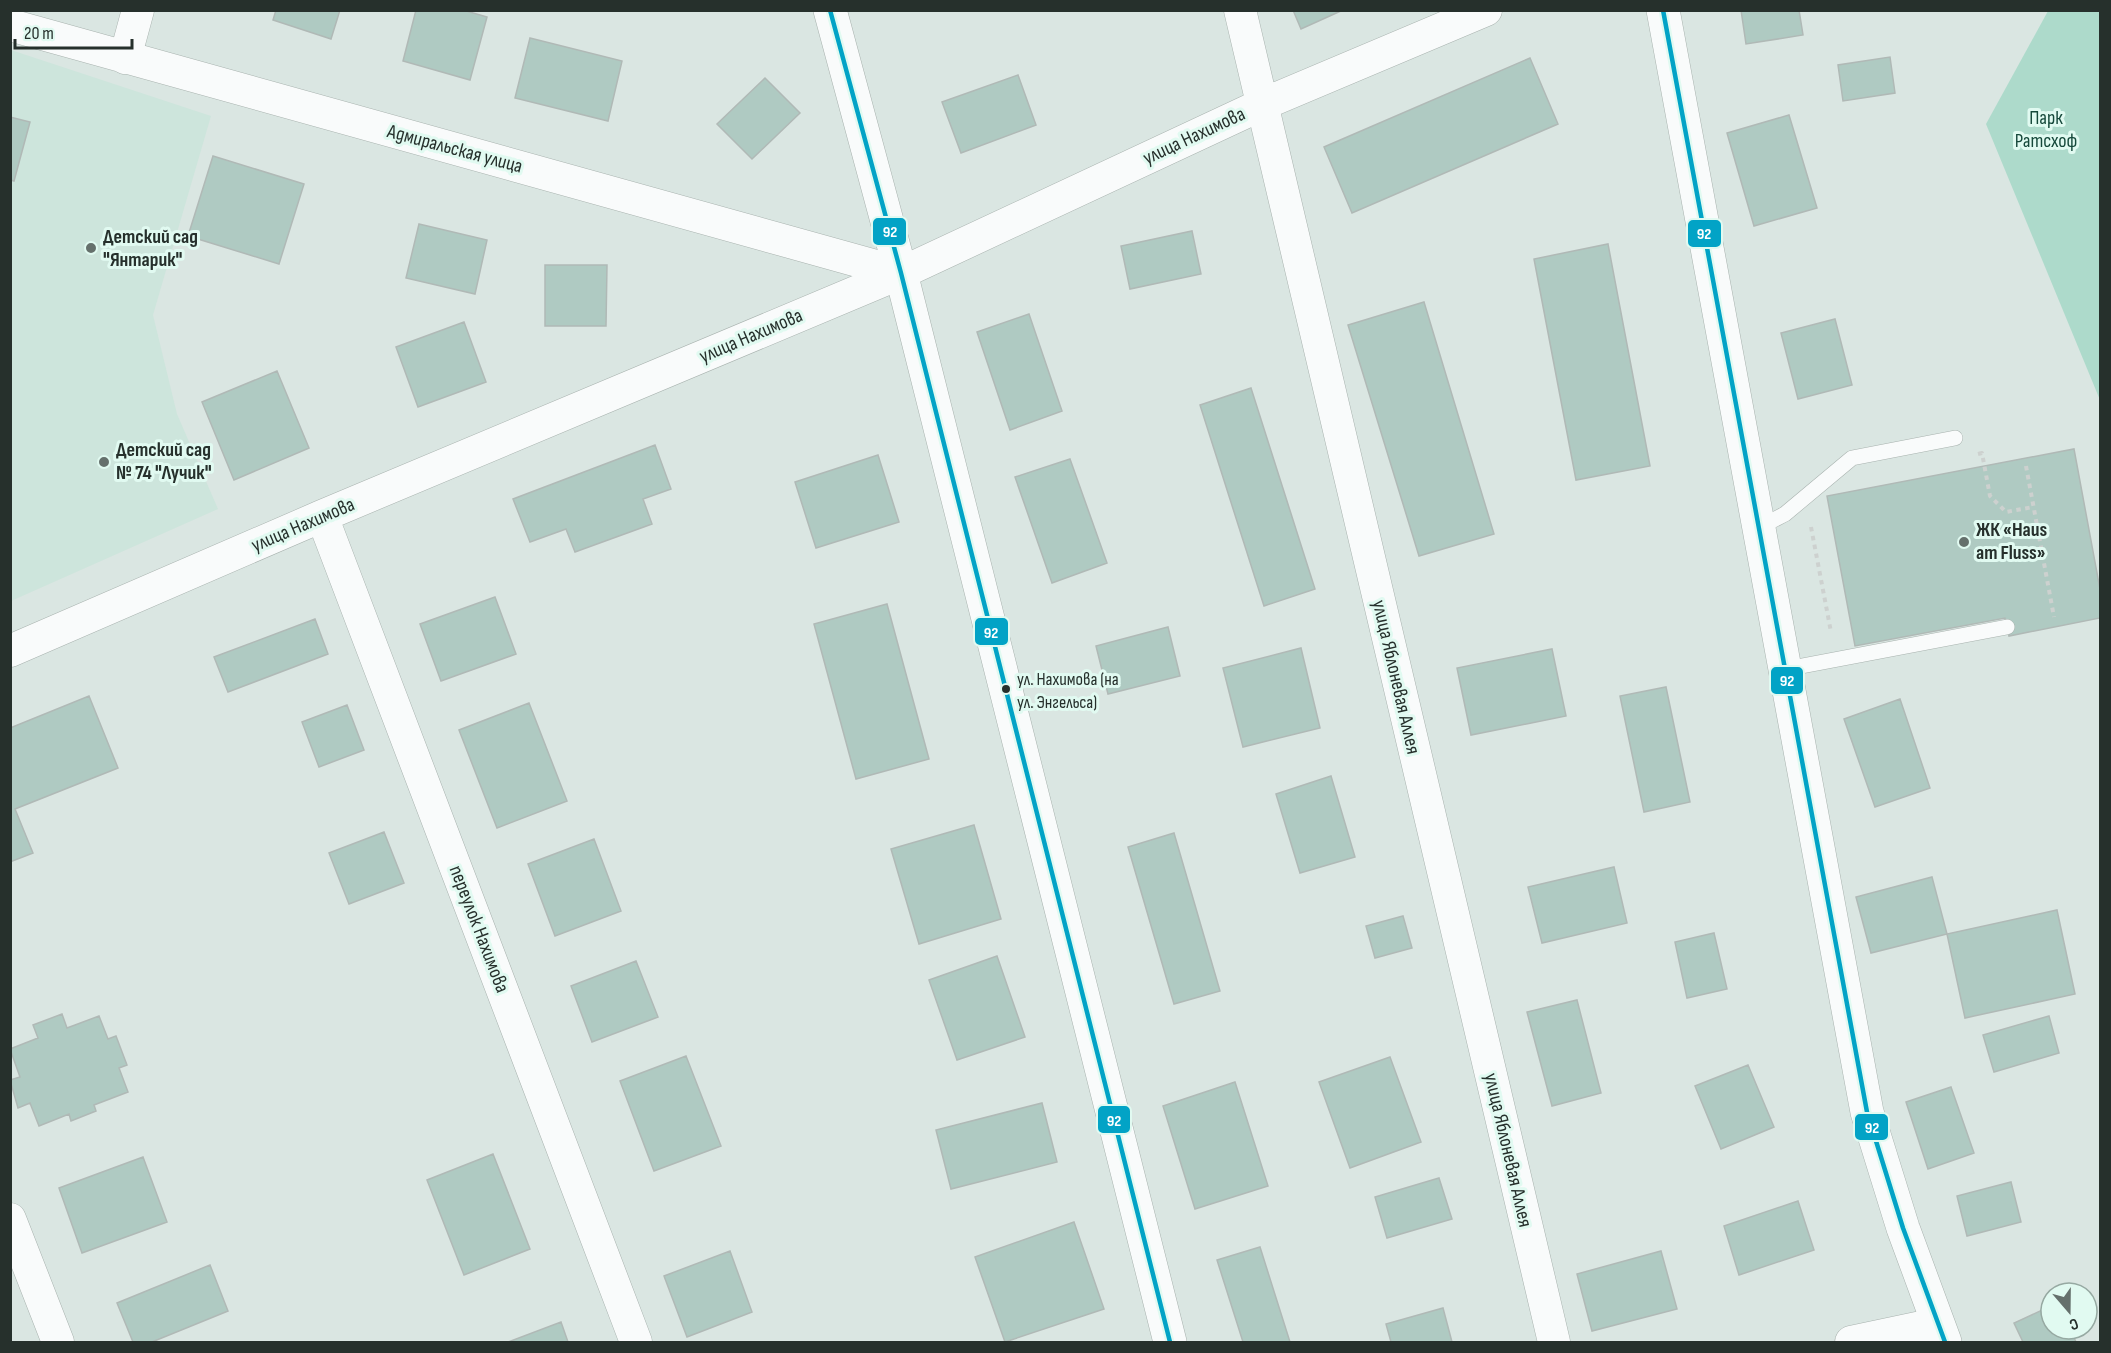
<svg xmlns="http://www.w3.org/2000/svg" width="2111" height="1353" font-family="'Sofia Sans Condensed',sans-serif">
  <rect width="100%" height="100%" fill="#dae6e2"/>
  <!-- built -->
  <path fill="#cde5dc" d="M11 50 211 116 153 315 177 414 218 509 11 601 10 180 29 122 11 117Z"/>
  <!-- green -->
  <path fill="#addacb" d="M2048 11H2100V400L1986 124Z"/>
  <!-- building -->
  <path fill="#afcac2" stroke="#b0b9b6" stroke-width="1.5" d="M276 10H340L331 39 273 20Z
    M416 10H463L487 17 470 80 403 61Z
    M1293 10H1343L1301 29Z
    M1741 10H1799L1803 35 1746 44Z
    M530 38 622 61 608 121 515 98Z
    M1890 57 1895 93 1843 101 1838 65Z
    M1530 58 1558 124 1352 213 1324 147Z
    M1018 75 1036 125 961 153 942 102Z
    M765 78 800 113 752 159 717 124Z
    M1789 115 1817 208 1754 226 1727 133Z
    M10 117 30 122 14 181 10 180Z
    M213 156 304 184 279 264 188 236Z
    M419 224 487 240 475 294 406 278Z
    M1192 231 1201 274 1130 289 1121 246Z
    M1608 244 1650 466 1576 480 1534 259Z
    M545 265H607L606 326H545Z
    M1424 302 1494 534 1419 556 1348 325Z
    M1029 314 1062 411 1010 430 977 332Z
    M1835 319 1852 385 1798 399 1781 333Z
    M464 322 486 382 418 407 396 347Z
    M277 371 309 448 234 480 202 402Z
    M1251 388 1315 589 1264 606 1200 405Z
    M655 445 671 489 643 499 652 524 575 552 566 529 530 542 513 499Z
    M2074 449 2100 589V618L2009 636 2005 618 1855 646 1827 496Z
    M878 455 899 522 816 548 795 482Z
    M1070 459 1107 563 1052 583 1015 477Z
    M495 597 516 654 441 681 420 624Z
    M887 604 929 759 856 779 814 624Z
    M315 619 328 654 228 692 214 657Z
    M1168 627 1180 676 1108 694 1096 646Z
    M1301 648 1320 728 1243 747 1223 668Z
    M1552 649 1566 716 1471 735 1457 668Z
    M1666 687 1690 802 1644 812 1620 696Z
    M89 696 118 768 15 809 33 853 10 862V728Z
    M1900 699 1930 788 1875 807 1844 719Z
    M529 703 567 801 497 828 459 730Z
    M347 705 364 750 319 767 302 722Z
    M1331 776 1355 857 1300 873 1276 794Z
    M974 825 1001 919 919 944 891 849Z
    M384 832 404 883 349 904 329 853Z
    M1174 833 1220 991 1174 1004 1128 847Z
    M594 839 621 911 555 936 528 864Z
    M1614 867 1627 923 1542 943 1528 887Z
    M1932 877 1947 934 1871 953 1856 897Z
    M2057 910 2075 994 1965 1018 1947 934Z
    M1403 916 1412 948 1375 958 1366 926Z
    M1714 933 1727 989 1687 998 1675 942Z
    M997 956 1025 1037 957 1060 929 980Z
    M636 961 658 1017 592 1042 571 986Z
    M1577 1000 1601 1093 1552 1106 1527 1012Z
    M62 1014 67 1028 99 1016 108 1039 116 1036 127 1065 119 1068 128 1092 94 1105 96 1111 71 1121 69 1114 39 1126 30 1103 18 1108 10 1080 20 1077 10 1049 38 1038 33 1025Z
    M2049 1016 2059 1053 1994 1072 1983 1035Z
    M686 1056 721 1146 654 1171 620 1081Z
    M1390 1057 1421 1142 1350 1168 1319 1082Z
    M1748 1065 1774 1127 1721 1149 1695 1086Z
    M1235 1082 1268 1186 1195 1209 1163 1106Z
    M1951 1087 1974 1153 1928 1169 1906 1102Z
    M1042 1103 1057 1162 951 1189 936 1130Z
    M493 1154 530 1249 464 1275 427 1180Z
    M143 1157 167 1222 82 1253 59 1188Z
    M1439 1178 1452 1219 1387 1238 1375 1197Z
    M2011 1182 2021 1222 1967 1236 1957 1196Z
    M1798 1201 1814 1250 1739 1275 1724 1226Z
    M1074 1222 1104 1309 1005 1342 975 1257Z
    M1260 1247 1290 1342H1243L1217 1260Z
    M730 1251 752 1312 687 1337 664 1276Z
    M1661 1251 1677 1309 1592 1331 1577 1274Z
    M210 1265 228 1311 152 1342H133L117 1303Z
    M2051 1306V1329H2070L2076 1342H2023L2014 1323Z
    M1443 1308 1452 1342H1391L1386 1324Z
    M561 1322 568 1342H508Z"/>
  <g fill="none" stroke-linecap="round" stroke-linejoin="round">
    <defs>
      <path id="lane" d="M1760 527 1785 514 1852 458 1955 438
        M1786 669 2007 627"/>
      <path id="street" d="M1240 10 1554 1342
        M10 25 901 273
        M125 58 138 10
        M322 516 636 1342
        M10 651 322 516 901 273 1261 105 1486 10
        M10 1219 58 1342
        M1851 1342 1936 1324"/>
      <path id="secondary" d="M830 10 901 273 1170 1342
        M1663 10 1867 1112 1903 1228 1945 1342"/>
    </defs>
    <!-- lane casing -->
    <use href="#lane" stroke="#a8b2ae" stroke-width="16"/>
    <!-- street casing -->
    <use href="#street" stroke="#a8b2ae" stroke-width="33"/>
    <!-- secondary casing -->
    <use href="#secondary" stroke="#a8b2ae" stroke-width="34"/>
    <!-- path -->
    <path stroke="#cdd1cf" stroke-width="4" stroke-dasharray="4.5 4.5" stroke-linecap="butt" d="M1978 454 1982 453 1990 496 2006 512 2033 507
      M2026 466 2054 617
      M1811 527 1831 632"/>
    <!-- lane -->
    <use href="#lane" stroke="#f9fbfb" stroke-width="15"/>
    <!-- street -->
    <use href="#street" stroke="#f9fbfb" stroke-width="32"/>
    <!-- secondary -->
    <use href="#secondary" stroke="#f9fbfb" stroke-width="33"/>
    <defs>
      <path id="bus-1" d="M830 10 901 273 1170 1342
        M1663 10 1867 1112 1903 1228 1945 1342"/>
    </defs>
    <!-- bus-1 casing -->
    <use href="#bus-1" stroke="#e1faf1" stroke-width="9"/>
    <!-- bus-1 -->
    <use href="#bus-1" stroke="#02a3c6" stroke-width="4.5"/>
  </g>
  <!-- markers -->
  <g fill="#65706c" stroke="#e1faf1" stroke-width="2">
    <circle cx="91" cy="248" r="6"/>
    <circle cx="104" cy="462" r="6"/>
    <circle cx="1964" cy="542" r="6"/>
  </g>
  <circle fill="#26302c" stroke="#e1faf1" stroke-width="2" cx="1006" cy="689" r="5"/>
  <g text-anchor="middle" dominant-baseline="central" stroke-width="6" stroke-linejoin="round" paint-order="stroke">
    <!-- bus labels -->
    <g font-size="18" fill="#26302c" stroke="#e1faf1" text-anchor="start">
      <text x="1017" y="679">ул. Нахимова (на<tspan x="1017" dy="23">ул. Энгельса)</tspan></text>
    </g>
    <!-- park labels -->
    <g font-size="20" fill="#16493b" stroke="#e1faf1">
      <text x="2046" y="118">Парк<tspan x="2046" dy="23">Ратсхоф</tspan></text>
    </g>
    <!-- street labels -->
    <g font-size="20" fill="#26302c" stroke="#e1faf1">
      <text transform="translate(1194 136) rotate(-25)">улица Нахимова</text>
      <text transform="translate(455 149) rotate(15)">Адмиральская улица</text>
      <text transform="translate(751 336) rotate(-23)">улица Нахимова</text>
      <text transform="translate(303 525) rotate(-23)">улица Нахимова</text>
      <text transform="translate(1396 677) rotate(77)">улица Яблоневая Аллея</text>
      <text transform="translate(479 929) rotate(69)">переулок Нахимова</text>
      <text transform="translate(1508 1150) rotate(77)">улица Яблоневая Аллея</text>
    </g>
    <!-- poi labels -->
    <g font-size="20" font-weight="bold" fill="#26302c" stroke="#e1faf1" text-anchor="start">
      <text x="103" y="237">Детский сад<tspan x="103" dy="23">"Янтарик"</tspan></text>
      <text x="116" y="450">Детский сад<tspan x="116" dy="23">№ 74 "Лучик"</tspan></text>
      <text x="1976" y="530">ЖК «Haus<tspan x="1976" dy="23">am Fluss»</tspan></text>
    </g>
  </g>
  <g stroke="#e1faf1" stroke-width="2">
    <rect x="872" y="217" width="35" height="29" rx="6" fill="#02a3c6"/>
    <rect x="1687" y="219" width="35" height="29" rx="6" fill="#02a3c6"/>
    <rect x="974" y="617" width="35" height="29" rx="6" fill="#02a3c6"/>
    <rect x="1770" y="666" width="34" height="29" rx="6" fill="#02a3c6"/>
    <rect x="1097" y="1105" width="34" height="29" rx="6" fill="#02a3c6"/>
    <rect x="1854" y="1113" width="35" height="28" rx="6" fill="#02a3c6"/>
  </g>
  <g font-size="16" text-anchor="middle" font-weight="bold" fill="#fff">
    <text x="890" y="237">92</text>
    <text x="1704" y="239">92</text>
    <text x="991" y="638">92</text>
    <text x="1787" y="686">92</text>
    <text x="1114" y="1126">92</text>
    <text x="1872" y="1133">92</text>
  </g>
  <!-- border -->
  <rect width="2111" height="1353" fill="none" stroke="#26302c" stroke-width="24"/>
  <!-- north arrow -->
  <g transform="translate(2069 1311) rotate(160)"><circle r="28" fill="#e1faf1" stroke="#96a9a2" stroke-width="1.5"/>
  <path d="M0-4.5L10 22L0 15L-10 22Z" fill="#65706c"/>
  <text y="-9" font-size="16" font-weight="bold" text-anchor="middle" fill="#26302c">С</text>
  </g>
  <!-- scale -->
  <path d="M15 39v9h117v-9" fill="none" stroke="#26302c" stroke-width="3"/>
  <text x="24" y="39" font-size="18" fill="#26302c" stroke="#e1faf1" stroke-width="4.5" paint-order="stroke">20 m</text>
</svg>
